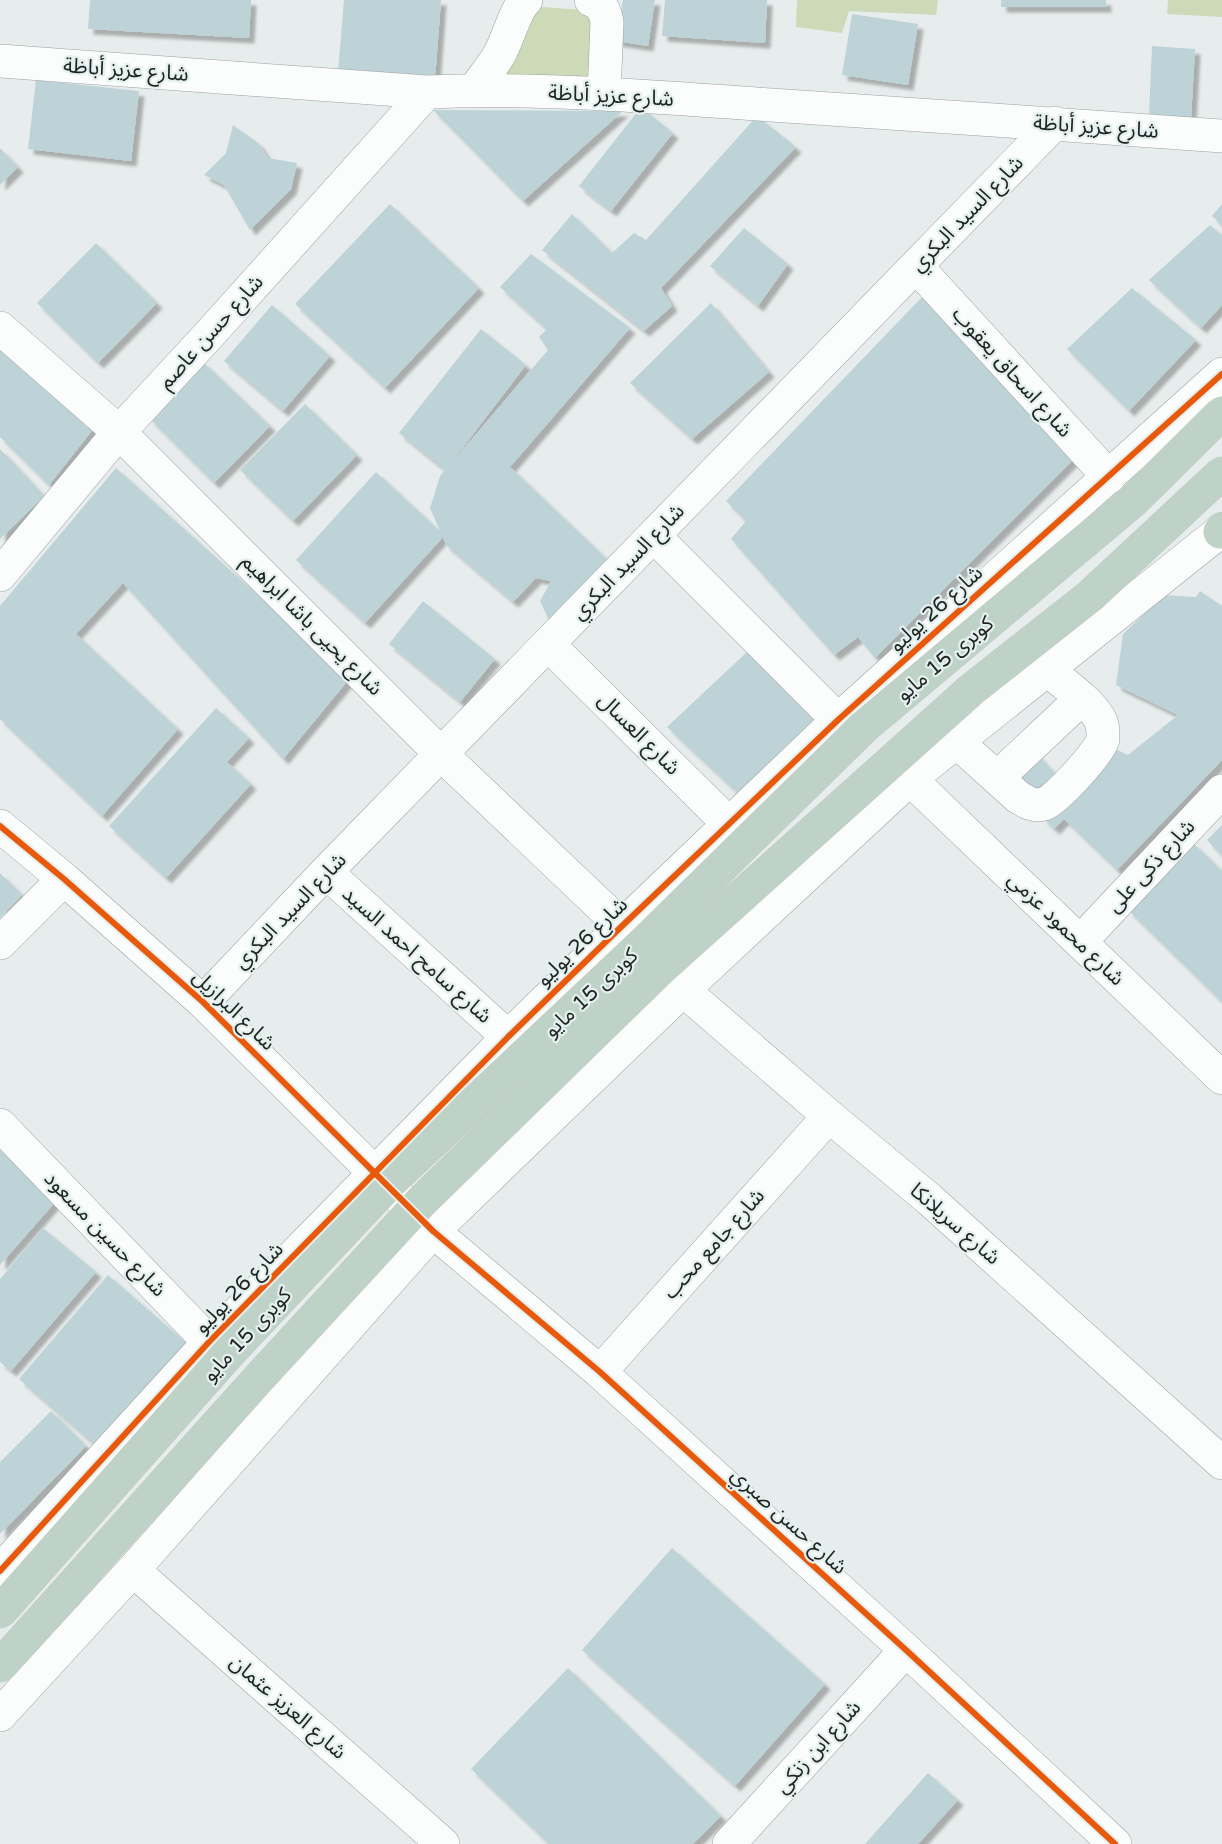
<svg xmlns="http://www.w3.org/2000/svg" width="1222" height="1844" font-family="'Varela Round','Noto Sans Arabic',sans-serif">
  <defs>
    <filter id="shadow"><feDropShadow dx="5.5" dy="5.5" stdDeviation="1.5" flood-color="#0004"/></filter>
  </defs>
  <rect width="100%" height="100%" fill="#e7edec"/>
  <!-- green -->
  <path fill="#ccdab8" d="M797 0H938L936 15 849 11 842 33 796 27Z
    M1168 0H1222V17L1167 14Z
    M528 6 598 11 599 87 486 83Z"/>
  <!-- building -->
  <path fill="#bdd3d7" filter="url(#shadow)" d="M90 0H251L249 38 88 29Z
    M344 0H441L435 79 338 72Z
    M623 0H655L648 46 616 41Z
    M665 0H767L765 43 662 36Z
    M1001 0H1106V7H1001Z
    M852 14 918 24 908 85 842 75Z
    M1152 46 1195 49 1191 118 1149 115Z
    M36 80 139 91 131 161 28 149Z
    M641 107 673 133 611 211 579 186Z
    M433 110 623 111 523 201Z
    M757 116 796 147 661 288 672 306 644 331 542 250 572 214 612 253 634 233 646 240Z
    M233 125 258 143 268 158 297 163 291 189 250 230 224 185 204 175 226 153Z
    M0 148 18 167 0 185Z
    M390 204 479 288 385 388 295 304Z
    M1222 204V225L1212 216Z
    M1210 225 1222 235V305L1201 328 1149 280Z
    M744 228 788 264 758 306 710 266Z
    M96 243 157 303 98 363 37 303Z
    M531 254 630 328 510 467 612 564 551 625 540 601 551 581 536 578 513 602 446 545 443 537 365 623 296 560 376 472 440 531 430 508 440 476 445 470 399 433 481 329 526 365 448 467 548 350 539 337 547 329 500 287Z
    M1132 288 1196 340 1129 411 1067 349Z
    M923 296 1073 460 875 658 858 637 834 655 731 539 746 521 726 501Z
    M711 303 769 372 692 439 630 383Z
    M272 305 330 356 283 411 224 361Z
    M0 317 94 428 49 485 0 437Z
    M203 362 270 426 214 483 149 418Z
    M305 404 357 455 293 521 240 470Z
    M0 449 44 496 0 539Z
    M116 468 350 678 283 759 123 583 76 634 178 729 102 816 0 719V606Z
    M1200 591 1222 606V760L1117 870 1064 819 1054 829 1042 817 1109 746 1128 755 1178 715 1116 685 1123 634 1164 595 1196 597Z
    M423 601 495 659 460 702 389 644Z
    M748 651 818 723 740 795 667 727Z
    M216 708 249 738 227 762 251 784 166 878 109 826Z
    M1033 750 1058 777 1032 802 1006 774Z
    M1222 825V856L1207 840Z
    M1193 843 1222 871V1002L1128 910Z
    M0 873 22 895 0 918Z
    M0 1150 57 1200 0 1265Z
    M43 1228 96 1272 11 1371 0 1362V1279Z
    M108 1275 191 1347 102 1451 19 1379Z
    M51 1411 86 1446 0 1534V1462Z
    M672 1548 825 1684 735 1786 582 1650Z
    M568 1668 721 1816 693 1844H549L471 1769Z
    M928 1773 958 1800 918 1844H865Z"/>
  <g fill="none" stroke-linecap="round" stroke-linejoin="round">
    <defs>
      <path id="minor" d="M591 0C602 4 605 11 607 22L604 94
        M0 61 427 92C542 87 656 97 771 105 921 115 1072 125 1222 136
        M474 90C482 79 492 67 499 55 507 41 516 8 526 0
        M916 266 1109 477
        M0 328 119 432 441 754 622 926
        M654 536 838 720
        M0 575 119 432 207 337 427 92
        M548 644 729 824
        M957 742 1018 797C1026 802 1034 807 1044 804 1056 800 1100 752 1103 739 1103 736 1103 729 1102 725 1098 707 1062 682 1047 670
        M997 778 1081 699
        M910 779 1222 1078
        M0 826 64 879 203 1002 433 1231 600 1372 906 1650 1115 1844
        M326 872 508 1037
        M1080 942 1222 791
        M0 943 64 879
        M683 990 829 1116 929 1199 1222 1463
        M203 1002 326 872 1055 123
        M0 1125 209 1342
        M600 1372 829 1116
        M133 1570 443 1844
        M0 1571 209 1342 508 1037 622 926 838 720 1222 374
        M0 1715 133 1570 433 1231 683 990 910 779 1222 530
        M729 1844 906 1650"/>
      <path id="highway" d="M1220 532 1222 529"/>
    </defs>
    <!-- minor casing -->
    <use href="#minor" stroke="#9da1a1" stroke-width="34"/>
    <!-- highway casing -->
    <use href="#highway" stroke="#c5c9c8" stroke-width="34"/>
    <!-- minor -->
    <use href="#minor" stroke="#fbfcfc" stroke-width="33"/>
    <!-- highway -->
    <use href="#highway" stroke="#bed2c8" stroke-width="33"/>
    <defs>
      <path id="highway-bridge" d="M0 1612 229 1353 391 1181 644 943 864 727 1133 501 1222 413
        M0 1666 258 1379 421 1202 660 969 972 689 1090 596 1222 473"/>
    </defs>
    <!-- highway-bridge casing -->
    <use href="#highway-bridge" stroke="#c5c9c8" stroke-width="34" stroke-linecap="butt"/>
    <!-- highway-bridge -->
    <use href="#highway-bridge" stroke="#bed2c8" stroke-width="33"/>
    <defs>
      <path id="cycleway" d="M0 826 64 879 203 1002 433 1231 600 1372 906 1650 1115 1844
        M0 1571 209 1342 508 1037 622 926 838 720 1222 374"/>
    </defs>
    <!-- cycleway casing -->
    <use href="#cycleway" stroke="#e4f0ee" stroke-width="10"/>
    <!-- cycleway -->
    <use href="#cycleway" stroke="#e8590c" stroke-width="6"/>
  </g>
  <g text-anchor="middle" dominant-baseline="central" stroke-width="4.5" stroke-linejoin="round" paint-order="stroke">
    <!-- street labels -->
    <g font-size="21" fill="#202524" stroke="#e4f0ee">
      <text transform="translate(126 70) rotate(4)">شارع عزيز أباظة</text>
      <text transform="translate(611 96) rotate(3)">شارع عزيز أباظة</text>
      <text transform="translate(1096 127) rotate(4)">شارع عزيز أباظة</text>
      <text transform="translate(967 214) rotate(-46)">شارع السيد البكري</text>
      <text transform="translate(211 332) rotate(-48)">شارع حسن عاصم</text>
      <text transform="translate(1012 372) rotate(48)">شارع اسحاق يعقوب</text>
      <text transform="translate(628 562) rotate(-46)">شارع السيد البكري</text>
      <text transform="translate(936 609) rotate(-42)">شارع 26 يوليو</text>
      <text transform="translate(312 625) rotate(45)">شارع يحيى باشا ابراهيم</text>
      <text transform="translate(945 659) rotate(-40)">كوبرى 15 مايو</text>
      <text transform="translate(639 734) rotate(45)">شارع العسال</text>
      <text transform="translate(1151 866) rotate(-47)">شارع ذكى على</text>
      <text transform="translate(290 911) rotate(-46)">شارع السيد البكري</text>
      <text transform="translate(1066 929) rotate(44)">شارع محمود عزمي</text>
      <text transform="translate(582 942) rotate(-44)">شارع 26 يوليو</text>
      <text transform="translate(417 955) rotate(42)">شارع سامح احمد السيد</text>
      <text transform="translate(591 993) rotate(-43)">كوبرى 15 مايو</text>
      <text transform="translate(234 1010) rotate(44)">شارع البرازيل</text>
      <text transform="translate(955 1224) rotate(41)">شارع سريلانكا</text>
      <text transform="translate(105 1234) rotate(46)">شارع حسين مسعود</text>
      <text transform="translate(714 1244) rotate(-48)">شارع جامع محب</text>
      <text transform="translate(239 1288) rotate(-46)">شارع 26 يوليو</text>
      <text transform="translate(247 1335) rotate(-47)">كوبرى 15 مايو</text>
      <text transform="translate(789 1521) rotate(42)">شارع حسن صبري</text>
      <text transform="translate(288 1707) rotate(41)">شارع العزيز عثمان</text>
      <text transform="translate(818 1747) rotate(-48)">شارع ابن زنكي</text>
    </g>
  </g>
</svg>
